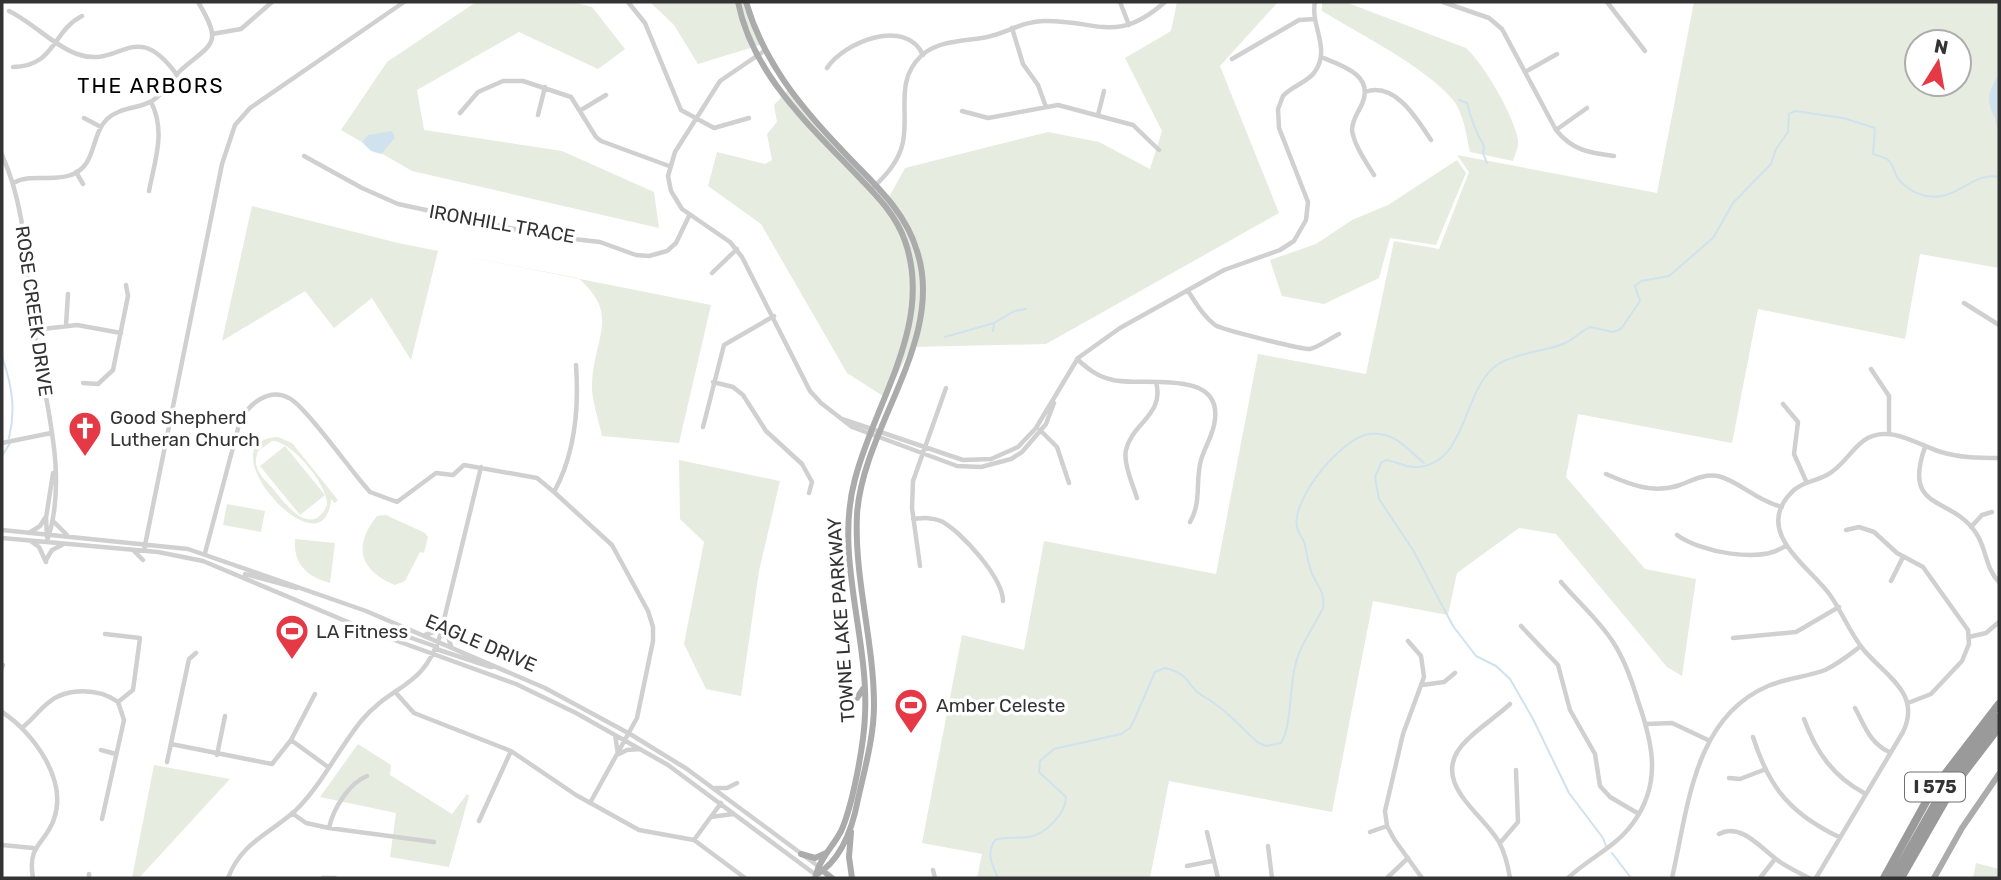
<svg xmlns="http://www.w3.org/2000/svg" width="2001" height="880" font-family="Rubik,sans-serif">
  <rect width="100%" height="100%" fill="#fff"/>
  <!-- green -->
  <path fill="#e6ecdf" fill-rule="evenodd" d="M476 2H572L592 7 625 49 598 69 519 32 417 90 424 130 562 151 654 192 659 228 412 171 341 130 387 62Z
    M650 2H748L760 45 698 64 674 25Z
    M1177 2H1278L1220 66 1279 213 1046 344 911 347 886 398 847 373 761 224 708 186 717 152 765 164 772 160 767 134 777 122 774 105 790 88 863 173 889 197 905 168 1048 132 1099 142 1150 169 1162 131 1125 58 1171 31Z
    M1322 2 1348 3 1466 48C1484 64 1514 116 1518 140 1519 147 1515 154 1513 161L1470 152C1466 134 1464 114 1453 100 1427 68 1358 33 1322 11Z
    M1694 2H1999V268L1920 254 1905 339 1758 309 1732 443 1578 414 1566 477 1645 569 1696 579 1682 676 1667 667 1556 534 1519 528 1457 573 1448 615 1373 601 1332 812 1169 781 1150 878H977L982 854 922 843 962 635 1024 650 1044 541 1216 574 1258 354 1366 374 1394 241 1439 249 1469 172 1457 155 1657 193ZM1917 42H1959V84H1917Z
    M1457 160 1466 173 1436 245 1390 238 1379 278 1324 304 1282 296 1270 260 1316 244 1352 220 1388 205Z
    M252 206 398 243 711 305 679 443 602 436C599 420 591 400 592 383 594 337 621 315 578 278L438 251 411 360 372 298 334 328 305 291 222 341Z
    M278 437 292 443 338 500 335 503 331 499C325 578 201 440 278 437ZM272 441C291 440 329 486 327 505 312 539 286 505 274 490 268 483 260 476 257 468 255 462 256 457 258 451Z
    M285 446 325 495 300 515 260 466Z
    M679 460 780 481 759 571 741 696 706 689 684 644 704 542 680 519Z
    M227 504 265 511 261 532 223 525Z
    M386 515 425 533 428 537 424 553 420 552 405 581 395 585C359 570 353 546 377 516Z
    M295 539 335 543 330 583C307 577 293 564 295 539Z
    M358 744 391 765 390 775 452 814 467 794 469 796 449 867 390 857 396 813 320 797Z
    M154 765 230 779 139 878H132Z
    M1976 863 1999 869V878H1973Z"/>
  <!-- water -->
  <path fill="#cfe2ee" d="M1999 75V108L1996 119C1985 102 1988 90 1999 75Z
    M392 131 395 138 381 154 371 151 362 142 368 135Z"/>
  <g fill="none" stroke-linecap="round" stroke-linejoin="round">
    <!-- stream -->
    <path stroke="#cfe2ee" stroke-width="2" d="M1459 100 1467 103C1471 119 1475 131 1484 146L1483 153 1487 163
      M1996 117 1999 133
      M993 331 994 323 1014 311 1026 309
      M945 337 994 323
      M2 357C12 385 16 409 9 438
      M2 456 10 443
      M1606 846 1603 838 1569 793 1533 719 1510 679 1496 666 1476 656 1453 626 1413 550 1379 499 1375 477 1381 463 1386 460C1395 461 1403 466 1412 467 1468 469 1461 390 1497 365 1515 353 1542 352 1563 344 1573 340 1580 332 1590 327L1613 332 1621 329 1640 301 1635 286 1641 281 1669 276 1713 238 1733 203 1771 164 1776 149 1788 132 1789 114 1795 111 1843 118 1875 128 1873 154C1878 156 1885 157 1888 160 1893 164 1894 170 1896 175 1902 186 1915 194 1927 196 1956 202 1973 171 1999 177
      M1612 853 1631 878
      M998 878C992 865 986 853 995 840 1006 836 1018 839 1029 837 1046 834 1066 813 1066 797L1039 772 1040 761 1054 749 1121 734 1130 728 1135 718 1155 672 1165 668C1191 674 1187 687 1203 696 1223 707 1240 726 1257 742L1266 746 1281 743C1292 725 1289 690 1295 667 1299 646 1314 627 1323 608 1325 591 1318 587 1312 574 1308 563 1307 552 1304 542 1302 537 1298 533 1297 527 1291 500 1341 438 1369 434 1395 431 1407 449 1424 463"/>
    <!-- minor -->
    <path stroke="#d0d0d0" stroke-width="4.5" d="M628 2 645 23 681 110 714 128 749 118
      M1120 2 1129 25
      M1443 2 1489 18 1502 29 1556 130C1572 150 1589 153 1614 156
      M1607 2 1645 51
      M9 11C32 22 54 46 77 54 121 70 134 16 177 75
      M1012 28 1023 64 1038 85 1046 107
      M212 34 241 29 272 2
      M764 51 720 81 675 152 668 176 671 191 682 209 730 242 742 257 810 391 821 403 852 427 957 466 981 467 1011 459 1022 452 1046 424 1054 403
      M1321 57C1341 65 1375 75 1362 104 1358 113 1352 120 1352 130 1354 145 1366 162 1374 175
      M1232 59 1299 20 1315 19
      M13 67C56 66 52 31 82 16
      M827 68C844 42 906 17 923 55
      M1525 72 1557 54
      M1365 92C1395 81 1417 119 1431 140
      M581 110 606 95
      M962 111 988 118 1058 105 1133 125 1159 150
      M460 113 478 92 503 81H523L571 97 596 137 601 141 669 166
      M538 115 545 87
      M1098 115 1104 91
      M84 118 101 127
      M1556 130 1587 108
      M2 155C27 210 26 270 34 329 43 396 70 475 47 541
      M304 156 362 188 398 204 547 236 600 242 636 255 649 256 667 251 676 243 689 216
      M76 172 83 184
      M13 183C32 173 53 182 71 175 97 166 90 136 107 119 120 107 138 109 152 101 164 94 171 80 181 70 212 43 224 45 198 2
      M874 187C887 174 899 161 903 142 909 111 895 81 921 56 937 41 962 41 982 38 1004 35 1022 21 1044 21 1098 20 1116 45 1165 2
      M149 191C155 160 166 131 151 102
      M712 273 737 249
      M1188 291C1196 303 1203 316 1215 325 1220 329 1303 350 1310 349 1319 347 1331 338 1339 334
      M1964 303 1999 325
      M66 325 68 294
      M34 330 77 325 121 333
      M1077 359C1088 369 1098 377 1113 380 1142 387 1221 368 1215 419 1214 434 1205 446 1201 460 1195 481 1202 502 1190 522
      M1871 369 1889 396V434
      M713 382 733 387 743 395 766 431 802 464 812 482 809 493
      M83 383 98 384 113 370 128 296 126 285
      M1783 404 1798 422 1794 454 1806 481
      M842 419 963 460 991 459 1018 447 1036 428 1078 358 1120 328 1224 270 1280 250 1294 241 1306 220 1308 202 1279 128 1278 109 1283 96C1292 86 1306 83 1314 73 1332 49 1310 26 1315 2
      M703 427 724 345 774 316
      M1040 430 1057 447 1069 483
      M2 443 51 433
      M1925 447C1902 512 1951 495 1976 533 1987 549 1985 568 1999 582
      M1606 474C1631 485 1653 494 1680 485 1693 480 1704 474 1718 476 1739 481 1755 500 1782 507
      M554 492 612 545 648 611 653 627V641L637 718 590 803
      M1137 498C1133 485 1123 463 1126 450 1132 423 1165 415 1156 382
      M913 519C923 518 932 517 941 521 961 531 1003 578 1003 601
      M54 522 67 535
      M1971 527 1982 515 1992 512
      M2 530 188 549 366 611 545 688 630 734 687 769 818 866
      M1846 530 1859 527 1874 532 1897 553 1923 567 1968 630 1969 644 1962 661 1931 694 1908 703
      M29 533 40 526 45 518
      M1677 535C1700 552 1761 564 1785 546
      M47 537 46 518 53 473
      M2 538 158 552 203 561 367 630 516 684 576 713 668 765 816 875 813 878
      M32 542 39 547 46 562
      M133 550 143 560
      M144 550 222 164 235 125 250 108 404 2
      M205 553 240 421C249 404 269 387 289 398 304 405 350 469 364 485L370 492 397 502 436 473 453 475 464 465 537 478 554 492C575 454 579 407 576 365
      M46 560 52 550 62 545
      M920 566 912 508 913 481 946 388
      M245 574 297 588
      M1891 581 1903 557
      M1561 582C1578 602 1599 620 1613 642 1625 660 1632 681 1638 701 1653 744 1662 783 1633 823 1616 847 1589 858 1568 878
      M444 624 451 646
      M1521 626 1558 665 1570 710 1595 754 1600 786 1610 797 1639 814
      M375 631 406 636 437 647
      M105 634 140 638 133 690 118 702
      M425 635 434 632 441 625
      M1969 637 1986 633 1999 622
      M1733 638 1796 632 1839 607
      M1408 641 1421 656 1424 677 1403 734 1385 811 1387 826 1394 839 1422 878
      M436 649 491 667
      M2 667 3 665
      M1422 685 1444 682 1455 673
      M396 693 414 713 511 751 576 795 639 830 694 840 745 878
      M1510 704C1496 717 1480 727 1467 740 1425 780 1483 813 1499 842 1505 853 1508 866 1510 878
      M1855 708C1865 726 1869 742 1889 752
      M2 712C33 732 68 780 54 819 45 845 27 844 33 878
      M1804 719C1816 752 1833 776 1864 793
      M1647 724 1672 723 1708 740
      M23 727C32 720 39 710 48 703 66 687 99 688 118 702L124 720 102 819
      M615 735 618 754
      M1753 737C1769 788 1791 814 1839 837
      M291 740 328 767
      M171 744 272 764 291 740 315 694
      M101 750 116 754
      M619 754 627 750 640 749
      M217 755 225 716
      M167 762 189 659 196 653
      M1729 778 1740 779 1766 769
      M715 788H727L737 783
      M292 813 306 823 329 828 434 842
      M711 817 733 814
      M479 821 511 751
      M329 828C333 809 349 783 367 776
      M1207 832 1218 878
      M1370 832 1387 826
      M1719 834C1740 822 1761 848 1776 859 1786 867 1798 872 1809 878
      M694 840 721 803
      M1500 843 1518 822 1516 770
      M2 845 33 848
      M1268 846 1272 878
      M1187 866 1212 861
      M933 870 935 878
      M89 878V874
      M228 878C241 843 269 834 295 811 322 785 338 749 362 720 392 684 423 689 440 636L481 467
      M323 878H335
      M1387 878 1408 858
      M1672 878C1688 809 1693 718 1768 686 1786 678 1807 677 1825 670 1838 664 1849 655 1861 646
      M1760 878 1775 859
      M1816 878 1903 732C1922 693 1885 676 1863 649 1850 633 1842 612 1830 595 1810 567 1754 533 1790 494 1800 482 1814 482 1827 475 1850 463 1856 433 1886 434 1903 434 1925 447 1941 452 1960 458 1980 458 1999 458"/>
    <!-- major -->
    <path stroke="#ababab" stroke-width="6" d="M738 2C752 72 805 121 852 170 872 191 895 212 905 241 934 324 875 401 855 479 834 555 869 638 865 715 864 744 853 803 842 829 835 845 820 857 816 875
      M746 2C763 60 798 104 839 147 869 180 904 207 917 251 946 340 862 428 857 515 854 578 874 642 874 705 874 736 865 768 858 799 853 826 842 860 816 875
      M847 701 857 698 863 689
      M851 832 849 857 852 878
      M801 854 815 858 826 853
      M822 870 832 878
      M1934 878 1962 828 1999 774"/>
    <!-- highway -->
    <path stroke="#9a9a9a" stroke-width="8" d="M1884 878 1932 791 1999 704
      M1893 878 1944 788 1999 717
      M1901 878 1953 787 1999 727"/>
  </g>
  <!-- icons -->
  <defs>
    <symbol id="church-pin" viewBox="-11 -11 22 30"><path d="M0 17L-7.5 6A9.5 9.5 0 1 1 7.5 6Z" fill="#e63946" stroke="#fff"/><path d="M-1.2-6h2.4v3.5h3.3v2.4h-3.3V6h-2.4V-.1h-3.3v-2.4h3.3Z" fill="#fff"/></symbol>
    <symbol id="stadium-pin" viewBox="-11 -11 22 30"><path d="M0 17L-7.5 6A9.5 9.5 0 1 1 7.5 6Z" fill="#e63946" stroke="#fff"/><path d="M0-5a6.5 5 0 1 0 0 10a6.5 5 0 1 0 0-10ZM-3.5-1.8h7v3.6h-7Z" fill="#fff"/></symbol>
  </defs>
  <g fill-rule="evenodd">
    <use href="#church-pin" x="66" y="409" width="38" height="52"/>
    <use href="#stadium-pin" x="273" y="612" width="38" height="52"/>
    <use href="#stadium-pin" x="892" y="686" width="38" height="52"/>
  </g>
  <g text-anchor="middle" dominant-baseline="central" stroke-width="7" stroke-linejoin="round" paint-order="stroke">
    <!-- shield labels -->
    <rect fill="#fff" stroke="#707070" stroke-width="2" x="1905" y="772.5" width="60" height="29" rx="5"/>
    <g font-size="18" font-weight="bold" fill="#333">
      <text x="1935" y="787">I 575</text>
    </g>
    <!-- street labels -->
    <g font-size="19" fill="#333" stroke="#fff">
      <text transform="translate(502 224) rotate(10)">IRONHILL TRACE</text>
      <text transform="translate(34 311) rotate(82)">ROSE CREEK DRIVE</text>
      <text transform="translate(841 620) rotate(-94)">TOWNE LAKE PARKWAY</text>
      <text transform="translate(481 643) rotate(23)">EAGLE DRIVE</text>
    </g>
    <!-- poi labels -->
    <g font-size="19" fill="#333" stroke="#fff" text-anchor="start">
      <text x="110" y="417">Good Shepherd<tspan x="110" dy="22">Lutheran Church</tspan></text>
      <text x="316" y="631">LA Fitness</text>
      <text x="936" y="705">Amber Celeste</text>
    </g>
    <!-- neighbourhood labels -->
    <g font-size="21" letter-spacing="2" fill="#000" stroke="#fff">
      <text x="151" y="85">THE ARBORS</text>
    </g>
  </g>
  <!-- border -->
  <rect width="2001" height="880" fill="none" stroke="#333333" stroke-width="7"/>
  <!-- north arrow -->
  <g transform="translate(1938 63) rotate(11)"><circle r="33" fill="#ffffff" stroke="#adadad" stroke-width="2"/>
  <path d="M0-5L12 26L0 18L-12 26Z" fill="#e63946"/>
  <text y="-10" font-size="19" font-weight="bold" text-anchor="middle" fill="#333333">N</text>
  </g>
</svg>
